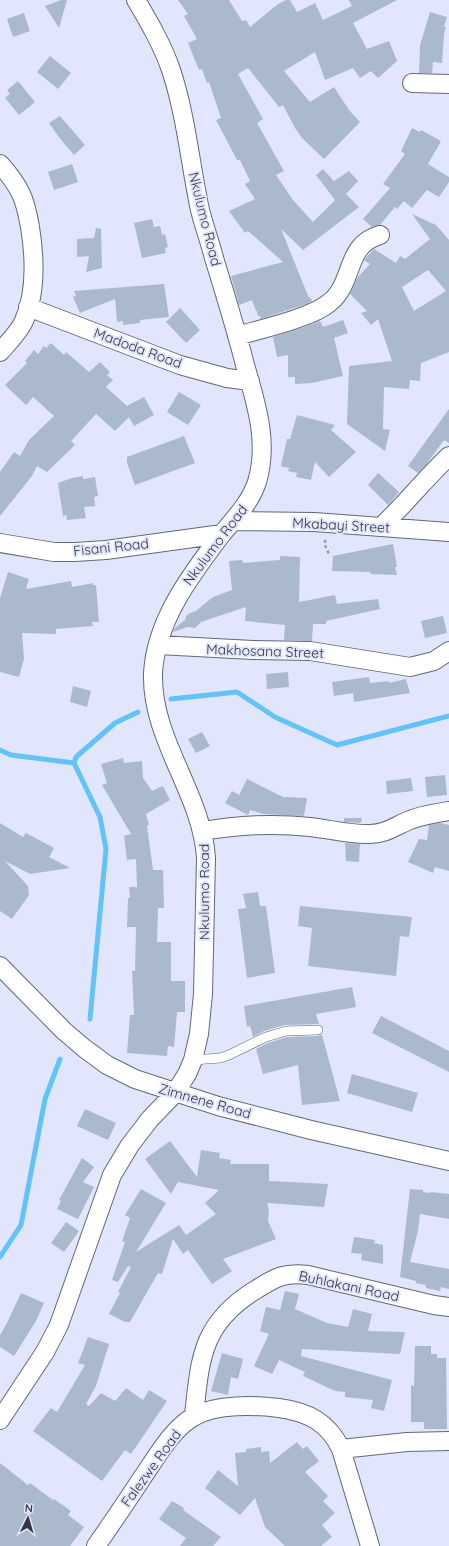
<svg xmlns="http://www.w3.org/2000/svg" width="449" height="1546" font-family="Quicksand,sans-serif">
  <rect width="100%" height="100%" fill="#e1e6fd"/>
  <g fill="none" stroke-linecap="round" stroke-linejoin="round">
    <!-- stream -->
    <path stroke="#62c3f8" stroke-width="5" d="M171 699 237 692 275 717 337 745 449 716
      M0 750 11 755 74 763
      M90 1019 106 849 100 817 74 763 76 757 115 723 138 712
      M0 1257 21 1225 45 1099 60 1059"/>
  </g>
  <!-- building -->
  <path fill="#abb9cd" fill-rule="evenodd" d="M61 0H67L59 28 45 6Z
    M178 0H229L242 21 246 20 250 27 278 4 286 0H290L297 12 315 3 323 20 352 6 349 0H397L353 23 367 49 389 41 397 61 378 78 371 71 360 78 353 68 325 80 315 52 284 71 310 102 334 87 349 110 360 122 324 159 302 138 295 128 283 105 279 107 248 68 238 74 263 119 257 123 284 171 276 175 293 200 313 222 335 200 316 175 323 169 334 181 349 171 358 181 346 194 359 207 303 250 281 229 309 298 310 297 312 301 306 304 261 319 260 316H258L257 311H256L252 300 239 305 231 276 283 262 248 231 245 233 229 211 255 199 245 184 250 181 240 160H237L216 120 221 118 209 82 207 83 202 69 199 70 188 43 197 39 184 16 188 14Z
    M430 12 447 17 444 27H446L444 34 442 63 433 62 432 73H419L420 45Z
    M24 13 30 31 13 37 7 19Z
    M50 56 71 73 58 89 37 72Z
    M18 81 35 102 19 115 5 98 10 94 7 90Z
    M60 116 85 145 74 155 58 136 49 123Z
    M412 128 420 132 421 130 441 141 428 164 449 177V182L439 197 427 190 412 208 404 201 397 209 395 207 380 225 372 227 363 219 390 188 383 184 405 154 401 151Z
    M72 164 78 182 54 190 48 172Z
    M412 214 436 225 449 240V352L421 363 420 381 410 380 409 389 384 387 383 429 390 430 385 451 347 424 349 366 392 361 378 319 371 325 361 313 367 311 350 294 357 278 370 264 364 260 374 249 396 263 400 256 405 259 430 239ZM428 270 446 291 414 311 402 287Z
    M152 219 154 227 160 226 162 235 165 234 168 247 165 248 166 253 142 258 134 223Z
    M96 228 101 229 102 268 86 272 89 256 77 257V239L94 238Z
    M164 284 169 317 140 320V323L123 325V321L117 322 115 299 80 313 73 297 76 296 74 291Z
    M180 308 200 330 186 343 166 322Z
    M343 320 348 333 334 338 343 376 312 383 295 384V377H288V355L277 357 273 337 302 328 320 321 323 327Z
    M51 343 64 355 66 352 89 372 100 362 110 372 107 375 113 380 106 387 127 406 144 397 154 415 134 426 129 417 115 431 96 414 71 441 75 445 47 472 37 466 32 476 0 516V472L14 452 20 456 29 440 54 416 33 397 26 405 5 385 27 363 25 361 34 350 38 354 44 346 46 348Z
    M179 392 201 405 188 425 167 412Z
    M449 409V443L444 440 426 465 418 473 408 466Z
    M297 415 335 425 331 430 356 452 329 477 315 462 311 480 296 477 297 473 288 471 289 468 281 466 287 439H290Z
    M184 436 195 463 135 485 127 463V457Z
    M378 473 399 492 388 505 368 485Z
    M83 476V479L95 477 98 496 94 497 95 506 84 507 86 518 67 520 66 515 63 516 58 483 72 478Z
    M393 544 397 567H395L397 575 371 574 370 572 332 571 333 556Z
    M280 556 300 557 299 602 335 595 337 604 378 599 380 609 326 621V624H313L312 641 284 640 285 625 245 621 246 607 201 622 195 628 188 627 173 632 174 629 185 620 186 616 190 613 196 611 213 597 232 590 229 561 242 560 243 563 280 560Z
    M8 572 29 579 26 589 71 581 72 587 93 583V585H96L99 622H92L93 626 56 629V634L22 633 24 659 19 677 0 672V598Z
    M443 616 447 633 425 638 421 621Z
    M288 672 289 687 267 689 266 674Z
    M369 677 370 683 389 681V683L406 679 410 693 354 702 353 693 334 696 332 682Z
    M73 686 91 691 87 707 70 702Z
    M202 732 210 746 196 753 188 739Z
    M123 758 124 763 142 761 143 778 152 791 163 786 170 800 146 814 149 825 147 826 153 870H163L164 908H158L157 942H171V981H185V1012H177L174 1047 168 1046 167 1056 127 1053 130 1015H134L132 971H135L136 927H127L128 898H130L129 887H137L136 859 127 860 124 836 131 834 102 785 107 783 101 764Z
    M445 775 447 795 427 797 425 777Z
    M411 778 413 791 387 794 386 781Z
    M247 779 285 798V797L307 798 304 816 264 814 250 810 248 815 225 803 232 791 239 795Z
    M344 818H362L361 823 344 822Z
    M0 823 23 837 26 833 54 848 49 857 70 868 30 874 5 861 28 886 29 895 12 919 0 911Z
    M439 823 449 825V871L435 867 433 873 408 862 419 839 427 840 429 825Z
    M345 843 360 844 359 862 346 861Z
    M258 892 260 906H266L275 973 247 978 238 909 246 908 243 894Z
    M300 906 412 917 409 937 400 936 396 976 308 966 312 928 298 926Z
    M352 987 356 1007 316 1014 319 1024 284 1025 264 1031 253 1037 250 1026 247 1027 244 1006Z
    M381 1016 449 1051V1072L372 1033Z
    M322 1035 340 1101 302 1105 298 1065 263 1074 256 1049 268 1043 287 1037 318 1036Z
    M352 1074 418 1093 412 1112 347 1093Z
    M85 1109 116 1123 108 1140 77 1126Z
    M170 1141 197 1177 201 1150 220 1153 219 1158 231 1160 230 1164H269V1181L328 1184 324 1207 267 1203 269 1210 268 1221 276 1239 223 1259 232 1271 212 1284 188 1250 183 1254 173 1239 162 1274 158 1273 130 1322H125L109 1314 120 1293 118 1292 131 1267 128 1266 118 1282 112 1280 125 1242 122 1241 130 1218 125 1215 141 1189 166 1203 136 1252 179 1225 186 1235 216 1214 205 1203 219 1190 178 1182 171 1194 145 1159Z
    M82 1158 94 1167 83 1182 94 1187 78 1219 57 1209 61 1201 59 1200Z
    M410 1189 423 1190V1192L430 1193 431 1192 449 1194V1219L420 1214 418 1231 410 1262 449 1269V1289L441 1287 440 1291 426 1288V1285L416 1283V1281L400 1277Z
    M66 1222 79 1231 64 1252 51 1243Z
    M354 1237 375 1240 374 1243 383 1245V1264L361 1260 362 1254 351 1253Z
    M285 1291 299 1294 295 1309 327 1323 348 1327 353 1309 372 1314 368 1331 405 1332 400 1354 302 1349 301 1356 392 1380 384 1411 371 1408 373 1400 345 1397V1392L335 1391 303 1376 305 1372 279 1360 272 1374 254 1366 269 1334 260 1331 266 1307 280 1310Z
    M21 1293 44 1303 36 1321 14 1356 0 1347V1335L7 1323Z
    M88 1337 109 1344 96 1386 86 1404 89 1406 101 1393 115 1401 126 1388 143 1400 149 1390 167 1401 131 1454 125 1450 102 1481 33 1431 51 1408 57 1412 85 1365 78 1363Z
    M415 1346H431V1354H437V1358H446L447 1429H424V1422H411V1385L414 1386Z
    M222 1353 243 1359 238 1379 231 1377 228 1395 211 1391Z
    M297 1442 303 1449 307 1446 319 1461 305 1472 328 1496 323 1501 335 1513 322 1525 332 1537 321 1546H285L265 1527 255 1498 240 1515 205 1488 218 1470 238 1486 235 1453 246 1452V1449L261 1447V1452L269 1451 270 1463Z
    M0 1463 28 1485 30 1483 53 1500 54 1499 71 1511 68 1515 84 1527 70 1546H0Z
    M172 1501 184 1508 183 1510 221 1537 213 1546H180L186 1538 159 1519Z"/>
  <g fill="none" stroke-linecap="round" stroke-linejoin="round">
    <defs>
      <path id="service" d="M193 1060 220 1058 229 1055 266 1037 286 1031 318 1030"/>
      <path id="minor" d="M412 83 449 84
        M0 164C8 173 16 183 21 194 26 204 28 216 30 227 35 258 37 293 23 323 17 334 8 343 0 352
        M28 307 180 365 227 378 250 381
        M237 336C261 329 311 318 329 303 355 283 344 245 380 235
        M233 521 314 522 449 532
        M381 527C405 504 425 479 449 456
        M0 543 54 552H75L106 550 222 534
        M158 645 253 650 310 651 410 667 434 661 449 651
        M203 831C238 825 274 823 310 827 330 829 350 835 370 834 386 834 397 825 410 820 422 815 436 813 449 811
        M0 966 64 1031 84 1048 107 1065 135 1079 218 1106 311 1130 449 1161
        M194 1416C200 1357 202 1322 257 1289 276 1277 285 1272 308 1275L434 1305 449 1307
        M0 1420 45 1352 59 1325 112 1175 130 1145 150 1119 175 1093 187 1074 193 1060 199 1034 203 994 206 858C202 793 151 740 153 673 156 620 191 575 221 535 235 518 250 503 257 482 269 442 256 403 245 365 236 329 225 294 214 258 210 242 204 226 200 210 190 163 186 115 171 70 163 46 149 22 136 0
        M341 1449 407 1442 449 1441
        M96 1546C112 1523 127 1501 142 1478 156 1458 173 1427 195 1416 217 1404 254 1405 279 1408 308 1412 328 1422 341 1449L370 1546"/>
    </defs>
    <!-- service casing -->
    <use href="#service" stroke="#63677b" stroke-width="10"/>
    <!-- minor casing -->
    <use href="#minor" stroke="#63677b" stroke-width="20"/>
    <!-- path -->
    <path stroke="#989cad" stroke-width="2.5" stroke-dasharray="3 3" stroke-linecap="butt" d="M326 540 324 543 329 554"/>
    <!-- service -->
    <use href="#service" stroke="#fff" stroke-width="9"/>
    <!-- minor -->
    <use href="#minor" stroke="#fff" stroke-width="18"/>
  </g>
  <g text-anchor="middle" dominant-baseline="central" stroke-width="4" stroke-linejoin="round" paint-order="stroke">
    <!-- street labels -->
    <g font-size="14" fill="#353740" stroke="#e1e6fd">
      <text transform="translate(205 219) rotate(76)">Nkulumo Road</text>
      <text transform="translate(138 348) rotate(20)">Madoda Road</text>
      <text transform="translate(341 525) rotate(3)">Mkabayi Street</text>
      <text transform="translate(215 545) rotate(-53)">Nkulumo Road</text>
      <text transform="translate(111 547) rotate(-6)">Fisani Road</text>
      <text transform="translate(265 651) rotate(2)">Makhosana Street</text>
      <text transform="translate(204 892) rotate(-90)">Nkulumo Road</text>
      <text transform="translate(205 1101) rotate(16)">Zimnene Road</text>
      <text transform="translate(349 1286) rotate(12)">Buhlakani Road</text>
      <text transform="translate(151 1468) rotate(-54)">Falezwe Road</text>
    </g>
  </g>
  <!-- north arrow -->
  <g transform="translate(28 1518) rotate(5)" stroke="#e1e6fd" stroke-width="3" paint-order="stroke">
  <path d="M0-3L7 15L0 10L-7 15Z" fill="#353740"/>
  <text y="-6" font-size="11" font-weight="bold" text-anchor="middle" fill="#353740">N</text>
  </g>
</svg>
